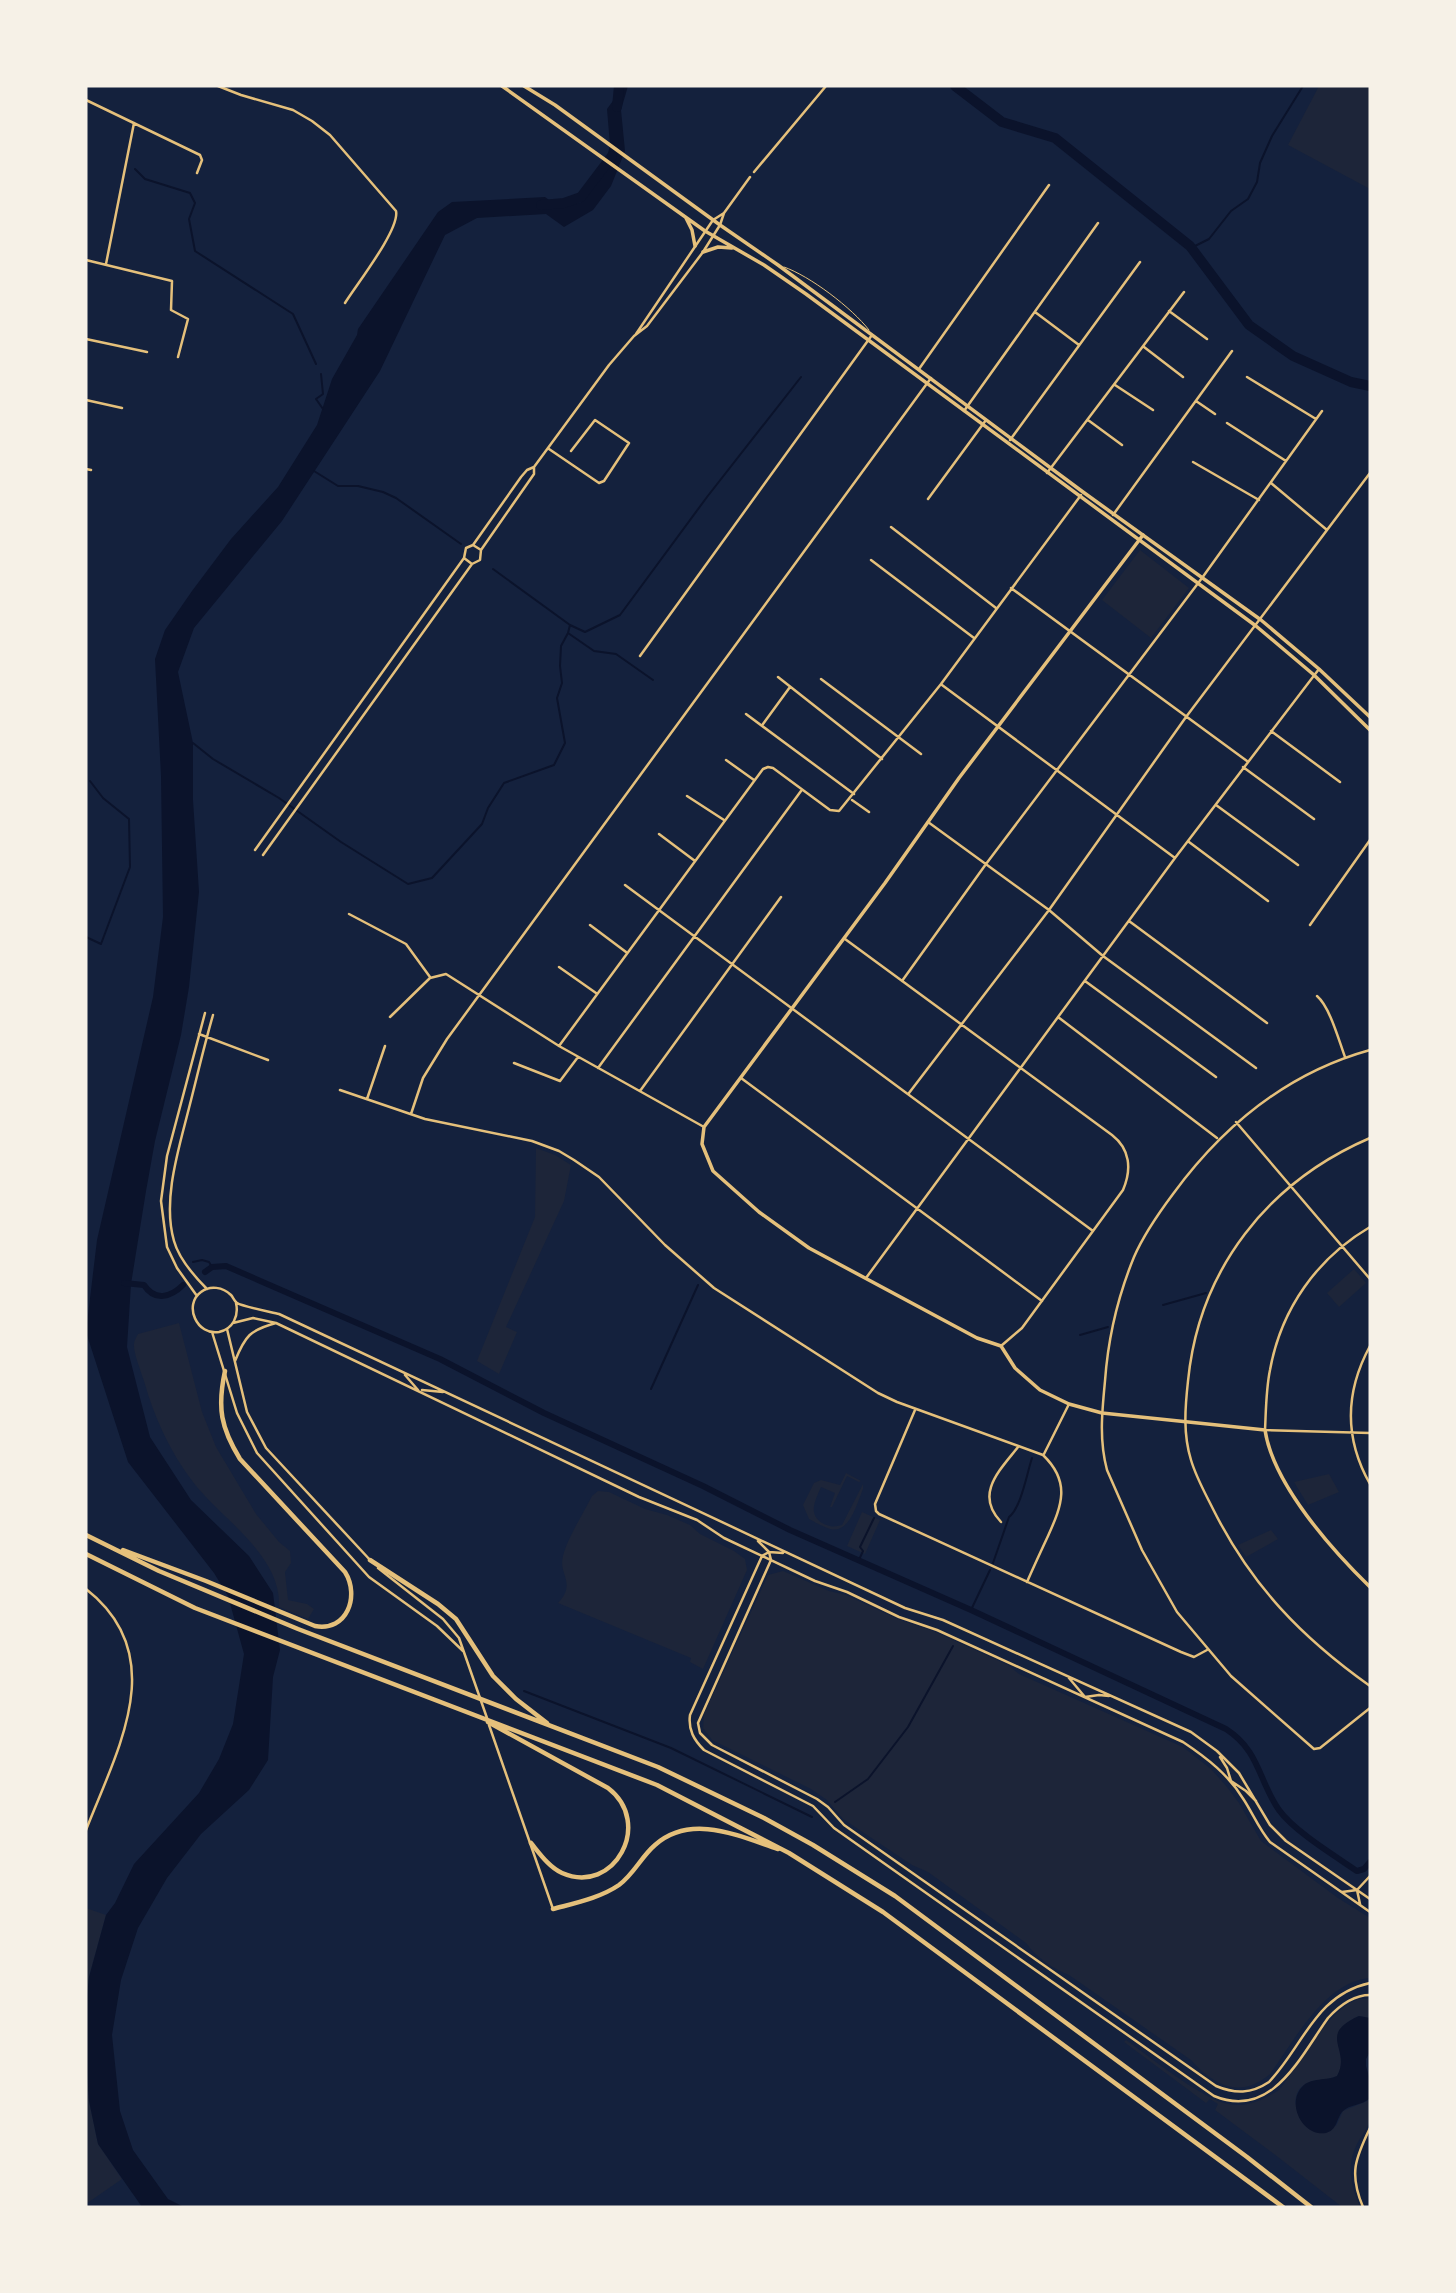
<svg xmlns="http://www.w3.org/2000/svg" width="1456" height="2293" font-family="'Exo 2',sans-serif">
  <rect width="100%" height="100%" fill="#14213d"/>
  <!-- green -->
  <path fill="#1d2539" d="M1319 86H1370V189L1288 145Z
    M1140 550 1189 588 1151 638 1102 600Z
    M536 1148 555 1155 571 1165 564 1201 506 1327 517 1332 499 1374 477 1361 535 1217Z
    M1354 1269 1366 1283 1339 1307 1327 1293Z
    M179 1323 202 1412 216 1447 256 1514 279 1542 290 1551 291 1563 285 1572 288 1600 307 1604 314 1609 308 1619 279 1607C282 1555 221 1519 193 1482 170 1452 154 1417 144 1381 141 1372 133 1352 134 1344 134 1341 136 1338 138 1334Z
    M846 1473 861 1481 859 1482 847 1476 832 1507H830L835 1493 821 1487C815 1501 807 1515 824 1524 831 1527 834 1527 842 1525L863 1484V1489C857 1503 850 1534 830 1529 823 1527 815 1522 809 1519L803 1505 814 1483 821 1480 840 1485Z
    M1329 1474 1339 1492 1308 1505 1294 1482Z
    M598 1491 609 1492 645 1509 667 1515 690 1525 700 1534 734 1551 745 1559 747 1570 703 1669 690 1662 691 1658 558 1603C577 1583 558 1575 563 1556 568 1537 583 1514 592 1496Z
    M862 1512 880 1520 865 1554 847 1546Z
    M1271 1530 1278 1539 1246 1557 1238 1545Z
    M783 1571 829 1591 846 1595 900 1620 933 1631 1008 1665 1019 1674 1183 1747 1211 1769 1227 1787 1239 1803 1261 1841 1338 1898 1370 1918V1978C1324 1982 1295 2040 1270 2074 1241 2099 1214 2086 1191 2060L1069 1975C1052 1968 1037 1958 1026 1943L928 1872 912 1865 843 1819 827 1800 811 1789 712 1740 703 1728 704 1714 768 1575Z
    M86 1908 106 1915 89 1977 86 2005Z
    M1359 1999H1370V2018L1359 2016C1319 2034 1352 2050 1337 2076 1329 2080 1319 2079 1310 2082 1287 2090 1295 2117 1309 2129L1336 2126 1343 2111 1367 2101 1370 2098C1370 2104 1372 2113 1370 2120 1368 2128 1361 2136 1357 2144 1346 2165 1351 2186 1360 2207H1342L1278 2157 1215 2110 1218 2104 1210 2099 1206 2103 1124 2042 1126 2040C1149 2056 1203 2100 1228 2104 1246 2108 1263 2100 1279 2090 1301 2063 1327 2009 1359 1999Z
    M86 2057 89 2101 98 2144 122 2179 86 2204Z"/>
  <!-- water -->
  <path fill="#0b132b" d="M624 86H628L621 110 625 151 611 186 593 210 564 227 546 214 477 218 445 235 380 371 282 521 194 628 178 672 193 743V800L199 892 189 987 181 1035 155 1141 146 1191 131 1284 127 1347 150 1437 191 1500 249 1556 273 1593 280 1650 273 1677 268 1760 249 1790 201 1834 167 1878 138 1928 121 1980 112 2035 120 2111 133 2150 168 2199 184 2207H142L98 2144 89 2101 86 2057V2005L89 1977 106 1915 115 1903 134 1864 199 1793 219 1759 233 1724 244 1654 228 1596 214 1573 128 1462 86 1332 97 1240 153 997 163 917 161 776 155 659 165 630 192 591 231 539 278 487 317 425 332 379 357 335 358 329 438 212 452 202 545 197 556 205 580 203 602 177 610 145 607 109Z
    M1359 2016 1370 2018V2052L1366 2059V2066L1370 2080V2098C1362 2106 1349 2104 1342 2112 1336 2120 1337 2130 1326 2133 1303 2137 1286 2104 1302 2087 1311 2077 1327 2081 1337 2076 1352 2049 1316 2035 1359 2016Z"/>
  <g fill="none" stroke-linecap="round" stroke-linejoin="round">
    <!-- stream -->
    <path stroke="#0b132b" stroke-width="2" d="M135 169 145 179 190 193 195 203 189 219 195 251 293 314 316 364
      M1191 248 1209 239 1231 211 1248 199 1257 182 1260 163 1272 136 1303 86
      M321 374 323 394 316 399 323 409
      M314 471 338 486H358L383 492 396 498 461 544
      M493 569 570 625 585 632 620 615 707 497 801 377
      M570 625 568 633 594 651 616 654 653 680
      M193 743 213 759 279 798 341 842 408 884 432 878 482 824 488 808 504 783 554 765 565 743 557 698 562 683 560 666 561 646 568 633
      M86 937 101 944 130 867 129 819 103 798 90 781
      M193 1262 202 1260 209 1262 212 1267
      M1163 1305 1206 1293
      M1080 1335 1108 1327
      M651 1389 698 1285
      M858 1562 863 1551 860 1547 874 1518
      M993 1563 1009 1517C1021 1508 1027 1473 1032 1458
      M971 1610 990 1570
      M524 1691 671 1748 812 1817
      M835 1802 868 1779 908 1727 953 1646"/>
    <!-- canal -->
    <path stroke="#0b132b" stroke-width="6" d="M205 1272 212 1267 226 1266 440 1359 544 1413 703 1486 790 1530 971 1610 1226 1729C1260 1751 1258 1780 1279 1810 1294 1831 1335 1856 1357 1871L1364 1869 1370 1862
      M124 1283 144 1285C155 1302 171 1297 183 1285"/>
    <!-- river -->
    <path stroke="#0b132b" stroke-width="10" d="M955 86 1002 122 1055 138 1190 246 1249 325 1293 356 1351 382 1370 386
      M617 107 619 86
      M541 205 564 203 581 197 612 156"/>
    <!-- service -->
    <path stroke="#e5c07b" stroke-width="1" d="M784 267C810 276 852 308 869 330"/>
    <!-- minor -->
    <path stroke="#e5c07b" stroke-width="2.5" d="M218 86 241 95 293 110 312 121 330 135 396 211C400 229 357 284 345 303
      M86 100 200 155 202 160 197 173
      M754 172 826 86
      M86 260 172 281 171 310 188 319 178 357
      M106 264 134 123
      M1169 311 1207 339
      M1035 312 1079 345
      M636 334 713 220 724 213
      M86 339 147 352
      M1144 347 1183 377
      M919 369 1049 185
      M1247 377 1316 419
      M1115 385 1153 410
      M86 400 122 408
      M1196 401 1215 414
      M964 411 1098 223
      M1088 420 1122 445
      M1227 423 1286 461
      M1010 440 1140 262
      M549 449 599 483 604 481 629 443 595 420 571 451
      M1193 462 1259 500
      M86 469 91 470
      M1047 473 1184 292
      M1271 483 1327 530
      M928 499 986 420
      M1113 515 1232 351
      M891 527 996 608
      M473 545 481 550 480 560 472 564 464 558 466 548 473 545 521 477 527 470 534 467
      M481 550 534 474V467L609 365 634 336 647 326 703 252 720 225 724 213 750 177
      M871 560 974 638
      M1011 588 1247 761
      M640 656 872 335
      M778 677 882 759
      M821 679 921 754
      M942 685 1175 858
      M746 714 854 794
      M763 724 790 687
      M1271 731 1340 782
      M726 760 754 780
      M1243 767 1314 819
      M687 796 724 820
      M852 800 869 812
      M1216 805 1298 865
      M928 822 1049 910 1103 956 1256 1068
      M659 834 695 861
      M1189 842 1268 901
      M255 850 464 558
      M263 855 472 564
      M625 885 1093 1231
      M349 914 406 944 430 977
      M1129 921 1267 1023
      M590 925 626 952
      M1310 925 1370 840
      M845 939 1112 1135C1130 1149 1132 1169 1123 1190L1022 1328 1001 1346
      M559 967 596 993
      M902 981 986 864 1202 578 1322 411
      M1085 981 1216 1077
      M1317 996C1330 1007 1339 1041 1345 1057
      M390 1017 430 978 446 974 559 1046 704 1127
      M1058 1017 1217 1138
      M199 1034 268 1060
      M559 1046 763 769 768 767 773 768 830 810 839 811 941 684 1081 495
      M1370 1050C1287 1073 1223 1126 1173 1194 1158 1214 1144 1234 1134 1257 1118 1296 1108 1339 1105 1381 1102 1412 1099 1440 1107 1470L1142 1550 1177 1612 1231 1676 1314 1749 1320 1748 1370 1708
      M514 1063 560 1081 578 1057
      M598 1068 801 791
      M741 1078 1042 1301
      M340 1090 425 1119 532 1141 559 1151 574 1160 599 1177 665 1245 714 1288 878 1393 897 1402 1043 1455C1071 1482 1062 1505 1048 1536 1041 1551 1034 1566 1027 1582
      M640 1091 781 897
      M909 1093 1049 910 1186 717 1370 473
      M367 1099 385 1046
      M411 1114 423 1078 447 1039 931 378
      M1236 1122 1370 1279
      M1370 1138C1268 1182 1199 1269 1188 1381 1185 1408 1183 1434 1191 1460 1196 1477 1205 1493 1213 1509 1251 1585 1301 1637 1370 1686
      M1370 1227C1317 1258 1281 1309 1270 1370 1266 1389 1266 1410 1265 1430L1370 1433
      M866 1278 1175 858 1319 669
      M207 1289C194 1276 179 1259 174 1241 162 1200 179 1148 189 1108 197 1077 204 1046 213 1015
      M197 1296 177 1268 167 1247 161 1201 167 1156 205 1013
      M236 1303C239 1316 233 1329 219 1332 197 1336 183 1305 201 1292 210 1285 223 1287 231 1295 233 1297 234 1301 237 1303 241 1306 271 1312 279 1314L905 1608 943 1620 1191 1732 1217 1751 1239 1773 1270 1825 1286 1841 1370 1899
      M233 1323 253 1318 276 1323 639 1497 697 1520 724 1538 815 1581 847 1592 899 1617 937 1630 1183 1742C1207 1758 1229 1775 1244 1800 1253 1814 1259 1829 1270 1842L1370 1912
      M227 1329 247 1412 266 1448 371 1561
      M212 1332 237 1413 257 1453 369 1577 437 1626 463 1651
      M1370 1346C1345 1392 1344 1438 1370 1484
      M235 1361C245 1336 250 1330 276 1323
      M405 1375 418 1390
      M422 1390 443 1392
      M915 1410 875 1504 876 1511 879 1514 1181 1652 1194 1657 1207 1650
      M1044 1454 1069 1404
      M1001 1522C974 1494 1000 1470 1018 1447
      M758 1541 769 1552 771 1560 698 1723 700 1733 712 1745 817 1799 828 1807 844 1825 1216 2086C1235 2094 1251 2094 1269 2082 1304 2045 1315 1995 1370 1983
      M783 1553 769 1552 762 1556 690 1715C688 1730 694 1740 704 1750L813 1806 834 1828 1214 2096C1272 2120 1300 2057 1328 2018 1339 2006 1353 1995 1370 1995
      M378 1568 443 1619 459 1638 487 1718
      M86 1589C172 1656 117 1750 86 1830
      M1069 1678 1085 1697
      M1085 1697 1099 1695 1109 1696
      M489 1725 553 1909
      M1220 1757 1227 1768 1231 1781 1246 1791 1256 1801
      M1357 1890 1360 1904
      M1342 1892 1357 1890 1370 1876
      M1363 2207C1349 2174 1355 2159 1370 2128"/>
    <!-- tertiary -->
    <path stroke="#e5c07b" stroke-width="3.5" d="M1143 535 959 778 885 883 704 1127 702 1144 713 1171 759 1212 809 1248 977 1338 1001 1346 1015 1368 1040 1390 1069 1404 1102 1413 1265 1430C1273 1484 1332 1550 1370 1587"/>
    <!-- secondary -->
    <path stroke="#e5c07b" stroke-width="3.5" d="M502 86 705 231 764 265 806 294 1256 626 1314 675 1370 730
      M524 86 555 105 720 225 778 265 1083 492 1261 620 1319 669 1370 717
      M686 218 692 230 695 246
      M703 252 718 247 732 248"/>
    <!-- motorway -->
    <path stroke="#e5c07b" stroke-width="4.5" d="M86 1535 159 1571 298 1629 658 1767 764 1818 813 1845 895 1896 1247 2157 1311 2207
      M123 1550 206 1581 315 1626C347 1632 360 1596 345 1572L240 1459C221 1428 217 1408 225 1371
      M86 1554 195 1608 657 1785 789 1853 883 1912 1283 2207
      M370 1560 438 1604 456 1619 493 1676 516 1699 547 1723
      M488 1722 608 1788C654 1823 614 1896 562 1873 549 1867 540 1854 531 1843
      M553 1909C575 1903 600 1898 619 1885 634 1874 641 1857 655 1845 691 1813 739 1836 778 1849"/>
  </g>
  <!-- border -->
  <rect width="1456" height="2293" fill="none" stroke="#f6f1e7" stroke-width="175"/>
</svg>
